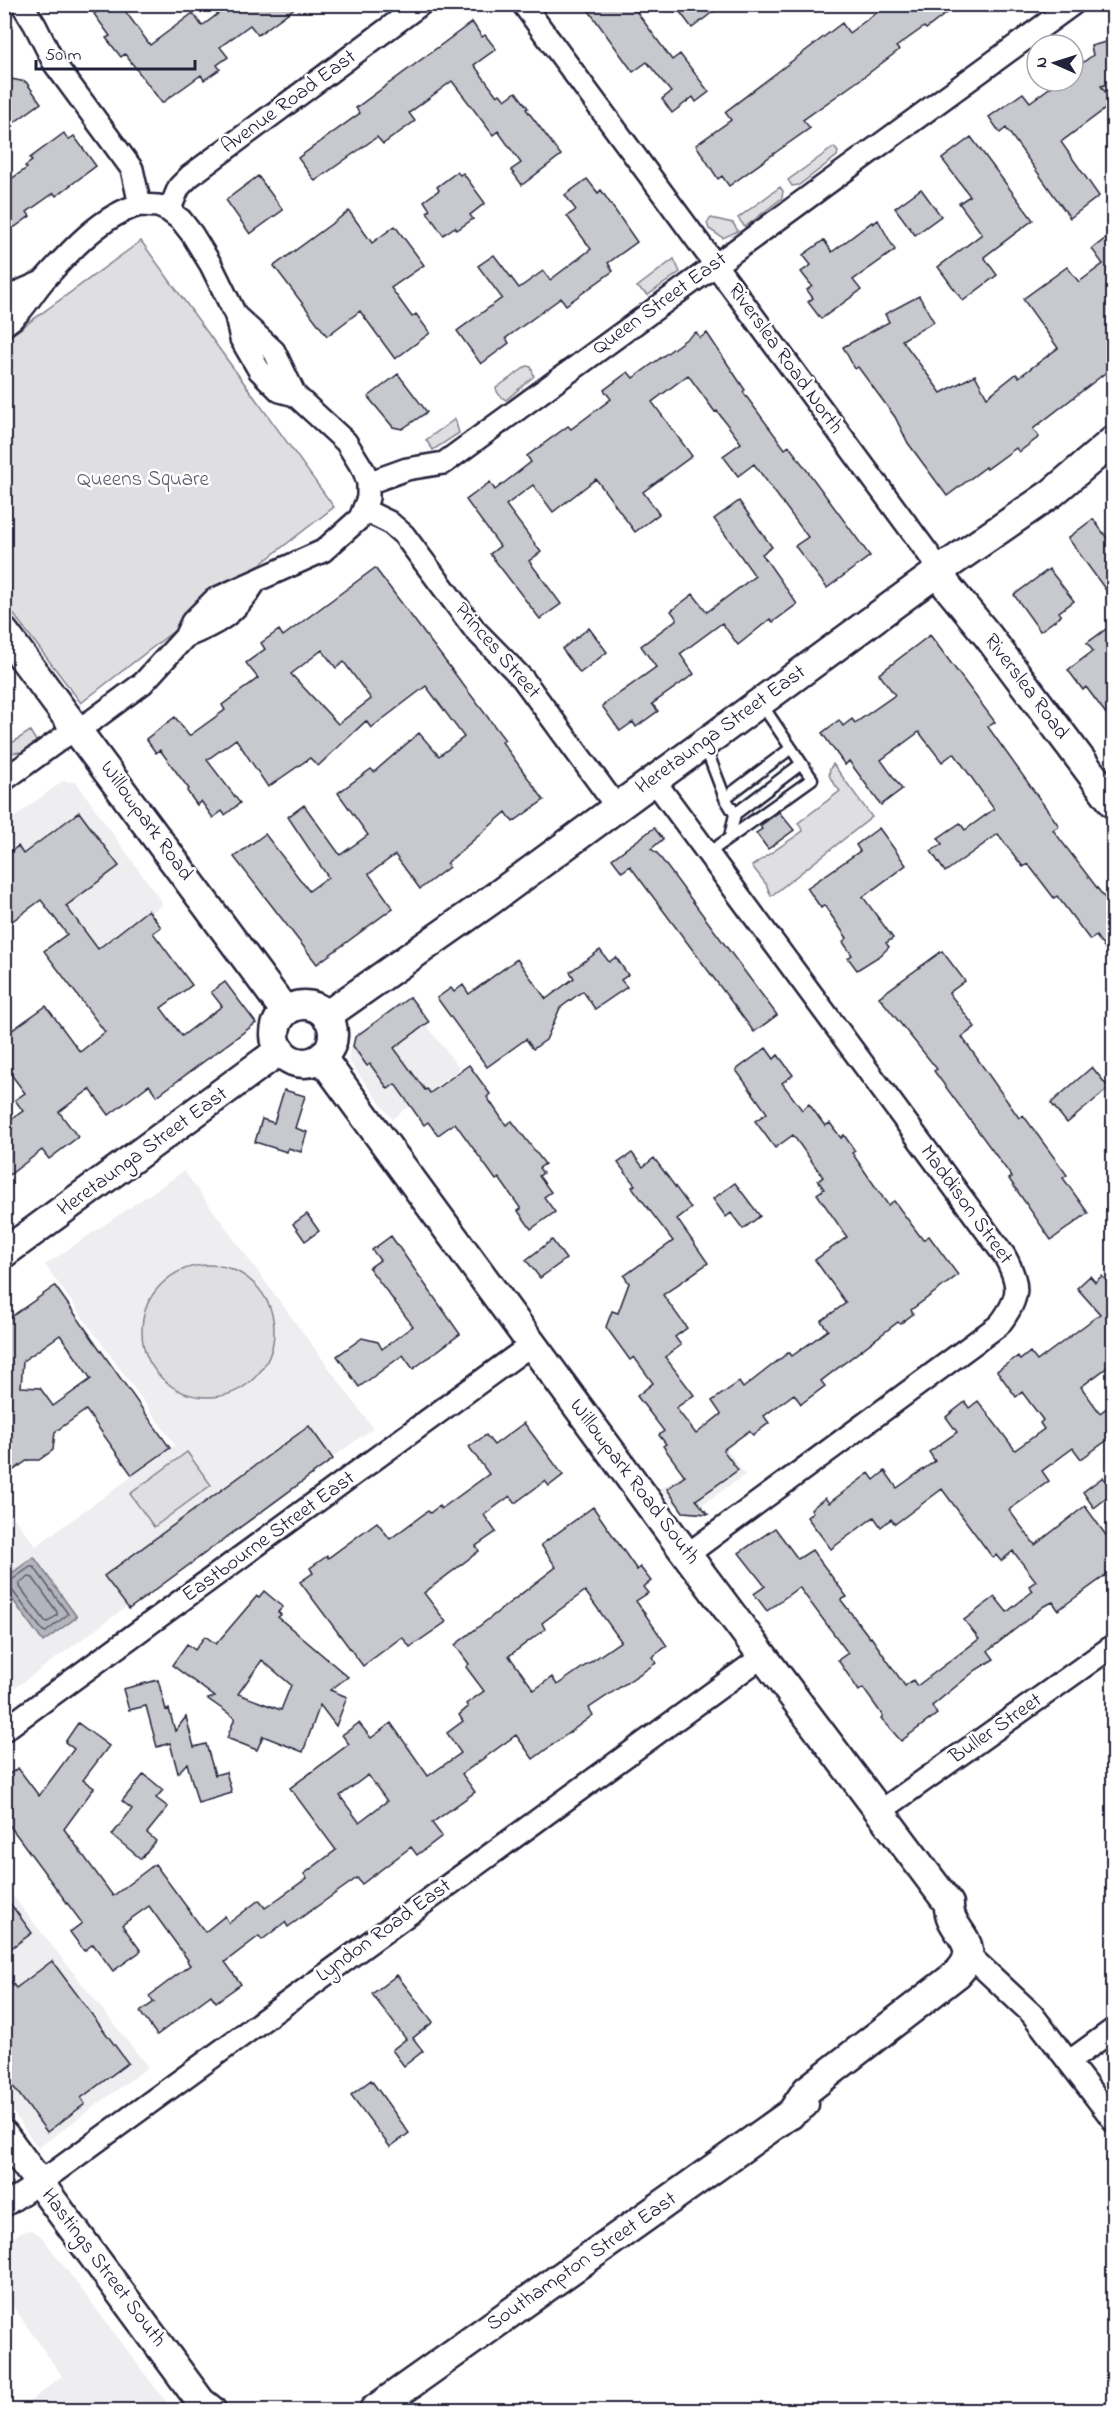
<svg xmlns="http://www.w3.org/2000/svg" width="1118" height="2415" font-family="'Indie Flower',sans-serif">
  <rect width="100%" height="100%" fill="#fff"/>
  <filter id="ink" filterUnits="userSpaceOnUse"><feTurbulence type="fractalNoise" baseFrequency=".0167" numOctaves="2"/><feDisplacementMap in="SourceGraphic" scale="12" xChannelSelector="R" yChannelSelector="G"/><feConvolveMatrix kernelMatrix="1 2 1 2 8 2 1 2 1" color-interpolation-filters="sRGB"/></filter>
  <g filter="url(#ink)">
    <!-- built -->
    <path fill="#eeeef1" d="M63 781 76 782 163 904 95 958 5 837V824Z
      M410 1004 460 1069 392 1119 348 1060 350 1047Z
      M184 1171 373 1428 5 1695 4 1505 36 1546 175 1445 45 1265Z
      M724 1445 745 1475 697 1508 673 1504 661 1489Z
      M4 1885 148 2067 38 2148 5 2101Z
      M32 2230 42 2237 172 2410H19L62 2376 5 2295V2244L21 2232Z"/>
    <!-- green -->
    <path fill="#dfdfe2" stroke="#80808e" stroke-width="1.5" d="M834 147 838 152 837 156 799 185 792 186 788 180Z
      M780 187 783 191 782 198 745 227 738 218Z
      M711 218 733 223 738 231 723 238 709 229 707 223Z
      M141 241 334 507 81 703 5 603V340Z
      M674 259 680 272 648 295 637 287Z
      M527 366 531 367 534 376 506 400C500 397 497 394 496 388Z
      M455 419 459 433 433 450 426 440Z
      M30 731 38 744 25 752 5 753 4 748Z
      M833 764 872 817 771 896 766 884 752 866 803 831 798 823 840 791C833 782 824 775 833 764Z
      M142 1331a66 66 0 1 1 132 0a66 66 0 1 1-132 0Z
      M187 1452 211 1485 154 1527 130 1494Z"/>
    <!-- water -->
    <path fill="#b4b4bc" stroke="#7a7a88" stroke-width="1.5" d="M34 1557 77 1617 43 1642 5 1589V1578Z"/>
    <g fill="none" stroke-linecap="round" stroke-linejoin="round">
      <!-- shore -->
      <path stroke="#5c5c6f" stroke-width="1.5" d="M30 1567H34L68 1614 46 1632 43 1631 8 1585 9 1582Z
        M29 1577 33 1578 57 1612V1615L48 1622 45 1621 20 1587V1583Z"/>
    </g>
    <!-- building -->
    <path fill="#c8c8cf" stroke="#22223b" stroke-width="1.5" fill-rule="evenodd" d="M108 4H120L150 45 193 13 202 26 231 4H300L258 35 250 25 220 47 228 57 217 65 220 69 204 80 201 75 162 103 125 54 121 57 106 38 110 36 94 14Z
      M584 4H631L672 60 680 54 709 92 696 102 693 97 672 113 662 99 671 92 647 62 633 72Z
      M674 4H723L692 28Z
      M888 4H958L926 29 924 27 896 47 899 50 865 76 803 120 810 128 779 150 729 186 722 176 718 179 696 145 731 120 725 112 842 23 849 33Z
      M472 22 482 37 485 35 496 49 474 65 497 96 500 94 505 100 516 92 528 108 526 109 561 155 522 185 511 170 521 163 498 131 493 135 452 81 409 113 415 121 383 144 377 137 315 181 298 158 360 113 356 108Z
      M1113 40V83L1101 86 1113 103 1061 142 1099 196 1070 218 1006 128 1000 133 989 117 1023 93 1030 102 1059 81H1073V70L1093 55 1091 46Z
      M11 79 26 82 41 103 12 124 4 113V84Z
      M64 133 68 140 74 136 96 166 56 196 54 193 27 212 30 216 15 227 4 226V184L27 168 25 166 32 161 30 158Z
      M971 137 1033 220 984 257 997 275 963 301 938 267 982 234 959 203 970 196 942 159Z
      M457 172 460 175 463 173 485 203 470 215 473 219 457 230 455 227 443 235 427 212 430 210 424 201 439 190 437 187Z
      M258 176 283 210 250 234 226 200Z
      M587 179 598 193 601 190 637 242 608 263 613 271 566 305 561 298 506 338 509 343 481 364 457 331 502 298 478 266 494 255 519 288 543 271 550 280 591 249 567 216 576 210 565 195Z
      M921 189 941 216 915 235 895 208Z
      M349 211 372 243 395 226 424 265 391 288 412 317 416 314 430 333 395 359 360 311 327 336 274 266Z
      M878 220 895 250 853 280 861 290 821 319 808 302 813 298 807 290 812 286 801 272 811 265 803 255 824 240 832 252 872 222 873 224Z
      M1106 238 1113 249V367L1033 429 1039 437 1019 452 1016 448 987 469 986 467 947 496 908 443 895 417 858 367 855 369 843 347 889 322 885 314 919 296 934 322 902 340 941 393 975 375 987 397 1016 374 1019 377 1058 348 1023 299 1067 267 1079 282 1103 264 1092 249Z
      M696 332 700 338 707 333 745 390 743 392 785 449 789 446 870 556 827 588 795 546 808 537 754 464 738 476 723 456 741 443 717 411 715 412 688 375 652 402 692 456 643 492 659 514 635 532 596 479 553 512 533 485 506 505 541 552 529 561 561 604 540 619 490 554 500 546 466 500 490 482 495 490 531 462 527 456 568 426 571 429 611 399 604 390 628 372 633 378Z
      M398 374 427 412 402 429 393 427 368 397Z
      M739 501 772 547 762 554 797 604 773 622 770 619 738 645 722 623 680 654 694 674 652 704 658 711 636 727 633 722 620 731 602 706 656 667 641 646 677 619 671 611 693 594 707 612 755 576 714 519Z
      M1093 519 1113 546V600L1068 538Z
      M375 568 505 740 502 742 544 800 513 822 506 812 447 863 449 867 420 889 395 855 369 874 393 908 317 964 234 857 265 834 309 891 328 877 288 817 304 805 340 855 368 835 338 793 371 769 374 772 419 733 439 756 464 737 426 686 371 728 366 721 318 766 310 758 268 787 236 739 207 760 240 803 225 815 222 811 213 818 201 801 197 805 187 791 189 789 160 750 156 753 146 739 175 717 189 736 225 710 222 705 258 678 246 663 265 649 261 643 279 630 283 636ZM322 650 336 668 344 662 371 699 338 724 291 674Z
      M1049 569 1074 601 1059 612 1061 616 1040 631 1014 595Z
      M1113 624V723L1086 687 1083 690 1068 670 1093 651 1087 643Z
      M589 628 607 652 580 673 562 649Z
      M930 635 995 722 988 727 1059 826 1053 830 1107 901 1113 896V960L1096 936 1090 940 1057 896 1054 898 1028 864 1023 867 998 834 945 872 931 851 942 844 938 838 960 823 965 830 994 809 954 753 942 762 919 732 881 760 902 789 881 805 849 761 845 765 822 733 839 720 843 726 852 719 855 723 895 695 879 674Z
      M79 812 119 866 66 906 98 949 148 910 161 927 153 933 192 985 161 1008 182 1036 222 1006 211 992 225 982 256 1023 157 1096 149 1085 109 1115 90 1089 59 1112 78 1137 49 1159 42 1150 4 1179V1124L23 1111 15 1100 25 1093 4 1065V1036L46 1006 80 1052 105 1032 44 951 67 934 41 900 4 927V857L18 846 23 854Z
      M779 812 794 830 768 849 756 833 762 829 760 826Z
      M654 828 663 839 651 849 657 853 777 1015 754 1032 630 866 622 872 612 859Z
      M879 828 906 865 863 897 893 938 886 943 889 947 881 955 857 970 848 958 852 955 843 942 847 938 824 905 821 908 807 888 860 851 856 845Z
      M600 950 609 962 616 957 628 975 621 980 627 987 595 1009 583 991 560 1008 546 1040 533 1049 526 1039 487 1067 437 998 451 988 454 992 463 985 469 994 517 959 546 999 574 978 570 972Z
      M942 951 965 981 949 993 975 1027 962 1037 1019 1118 1023 1115 1067 1175 1063 1178 1088 1213 1051 1240 1009 1179 1012 1177 934 1071 937 1069 879 997Z
      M410 997 429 1022 394 1048 425 1090 427 1089 430 1093 469 1065 490 1094 487 1097 506 1125 512 1121 545 1164 539 1168 543 1173 539 1176 551 1192 544 1197 555 1212 531 1229 518 1211 521 1209 499 1178 496 1180 455 1123 438 1135 428 1122 424 1125 395 1084 388 1089 370 1064 367 1066 353 1046 355 1037Z
      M766 1048 774 1059 778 1055 793 1075 782 1083 802 1110 809 1104 825 1126 830 1123 841 1138 844 1135 855 1151 852 1153 888 1205 894 1201 923 1240 929 1236 958 1275 911 1310 913 1314 900 1324 898 1322 821 1381 825 1386 801 1404 794 1394 764 1416 769 1423 753 1435 749 1431 723 1450 738 1470 696 1500 708 1514 683 1512 667 1489 685 1476 663 1446 666 1444 659 1435 664 1431 637 1396 653 1383 634 1357 630 1360 606 1327 612 1311 618 1313 629 1283 624 1276 673 1241 632 1187 635 1185 618 1163 632 1153 643 1167 654 1158 691 1208 677 1219 708 1263 663 1295 687 1328 675 1337 681 1345 665 1357 694 1395 676 1408 696 1434 721 1414 712 1401 739 1382 743 1388 789 1352 792 1356 828 1330 821 1321 846 1303 815 1260 847 1237 817 1194 824 1189 818 1181 823 1177 793 1135 775 1148 755 1121 767 1113 736 1070Z
      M1092 1067 1109 1088 1067 1123 1051 1103Z
      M284 1090 305 1096 295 1128 307 1132 301 1152 288 1148 287 1152 255 1142 262 1119 274 1123Z
      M735 1183 760 1216 743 1229 731 1213 726 1217 713 1199Z
      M307 1214 319 1231 305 1241 293 1224Z
      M391 1236 460 1334 413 1369 403 1355 359 1387 337 1356 362 1338 378 1342 382 1349 413 1326 369 1268 380 1260 372 1250Z
      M552 1240 566 1259 540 1278 526 1260Z
      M1090 1276 1095 1282 1102 1276 1113 1288V1363L1081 1387 1100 1413 1113 1403V1436L1081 1459 1073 1448 1042 1471 1049 1481 1009 1510 1035 1545 1085 1506 1113 1545V1570L1058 1610 1053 1602 1044 1606 1018 1627 988 1651 994 1659 976 1670 932 1706 937 1714 901 1741 881 1718 883 1716 863 1688 859 1691 838 1660 848 1653 799 1587 767 1611 754 1594 765 1586 739 1553 775 1528 798 1559 812 1550 847 1597 841 1600 870 1638 871 1637 905 1686 913 1680 917 1686 979 1639 964 1620 995 1597 1007 1612 1033 1591 1029 1586 1036 1581 1013 1551 1001 1561 996 1555 993 1558 942 1489 895 1524 891 1519 881 1527 874 1517 831 1549 807 1517 813 1512 811 1509 825 1498 829 1503 869 1473 874 1480 885 1471 897 1488 935 1461 929 1452 957 1432 946 1417 965 1402 969 1408 978 1401 1015 1450 1044 1429 1040 1423 1043 1420 1022 1392 1016 1397 997 1371 1018 1356 1020 1360 1030 1352 1037 1361 1100 1314 1077 1288Z
      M55 1286 170 1448 132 1475 86 1410 55 1432 53 1450 39 1460H28L4 1477V1322ZM60 1335 91 1379 53 1406 40 1388 21 1387 23 1361Z
      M524 1423 563 1475 549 1486 545 1481 515 1503 510 1496 484 1515 496 1532 476 1546 479 1551 424 1593 446 1622 410 1647 402 1637 363 1666 300 1582 313 1573 310 1568 327 1556 328 1558 377 1522 390 1539 428 1511 430 1513 439 1506 441 1509 489 1474 469 1447 486 1435 494 1445Z
      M309 1426 333 1459 129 1609 104 1576Z
      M1103 1477 1113 1493 1094 1508 1083 1492Z
      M593 1507 637 1570 640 1567 651 1581 643 1587 648 1593 636 1601 667 1646 652 1657 656 1663 589 1708 593 1715 533 1759 516 1735 462 1774 475 1792 432 1823 442 1836 417 1855 411 1847 362 1884 357 1878 288 1927 285 1922 262 1940 259 1936 225 1962 241 1984 216 2002 211 1995 157 2035 140 2012 154 2002 149 1996 190 1965 187 1961 188 1960 149 1906 122 1925 141 1951 113 1971 93 1944 84 1951 70 1932 82 1923 4 1818V1778L18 1768 39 1796 74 1749 65 1742 78 1723 109 1746 83 1780 94 1788 64 1829 113 1896 155 1864 205 1932 225 1916 229 1923 259 1900 265 1908 307 1878 304 1874 336 1850 290 1788 349 1744 342 1735 359 1723 371 1738 391 1723 428 1776 461 1753 447 1733 463 1721 459 1715 468 1707 466 1704 484 1691 466 1667 469 1664 455 1645 556 1567 541 1545ZM585 1591 621 1641 557 1685 552 1677 534 1690 509 1656 545 1629 542 1623ZM368 1775 387 1801 359 1822 340 1796Z
      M264 1591 283 1607 278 1612 281 1615 278 1617 348 1677 330 1690 347 1697 336 1726 320 1705 303 1752 263 1736 257 1750 227 1738 235 1718 208 1699 215 1697 172 1665 187 1644 195 1650 205 1636 216 1644 257 1596 259 1597ZM262 1660 291 1685 281 1710 238 1694Z
      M158 1680 166 1710 169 1709 175 1731 186 1717 194 1747 206 1744 215 1775 226 1772 232 1793 198 1803 187 1763 178 1773 170 1743 157 1747 146 1706 129 1710 123 1689Z
      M144 1774 163 1790 156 1798 168 1807 147 1833 156 1841 141 1859 112 1835 132 1809 122 1801Z
      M4 1895 32 1933 4 1953Z
      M52 1961 128 2063 81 2098 85 2104 47 2132 4 2074V1973L16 1988Z
      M397 1975 433 2022 413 2038 423 2051 404 2066 392 2050 406 2039 372 1994Z
      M371 2080 409 2133 390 2147 351 2095Z"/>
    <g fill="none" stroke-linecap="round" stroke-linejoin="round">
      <defs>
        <path id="lane" d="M705 746 725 798
          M735 814 725 798 790 749
          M730 837 735 814 801 764
          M707 854 812 779 760 702"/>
        <path id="street" d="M523 4 930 556 939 571
          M169 211 179 187 190 176 421 4
          M4 302 21 291 42 282
          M236 316 274 351 295 395
          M4 325C24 312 30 296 44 280 69 252 103 214 140 205
          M368 483 407 469 444 463 1073 4
          M364 510 389 522 404 535 475 630 523 679 616 806
          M185 637C218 624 235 614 254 584
          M653 779 1004 1255C1021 1285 1020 1298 999 1325L688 1554
          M4 780 62 738 93 720 143 683 185 637 192 622 215 599 323 551 360 518 368 498V483L364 471 346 442 295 395 280 391 259 370 241 339 236 316 211 265 192 234 181 220 169 211 158 206 140 205 132 169 54 63 35 25 22 4
          M4 1730 532 1344
          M878 1813 1114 1645
          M968 1954 1032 2014 1114 2121
          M1070 2061 1114 2029
          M4 2206 56 2171 763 1656"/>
        <path id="secondary" d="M939 571 947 586 988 636 1114 804
          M4 632 285 1011
          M275 1034a29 29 0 1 1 58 0a29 29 0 1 1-58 0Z
          M326 1016 491 900 939 571 1052 493 1114 440
          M322 1058 669 1531 949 1904C947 1932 987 1943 957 1974L807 2090 790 2115
          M4 1253 280 1050
          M4 2135 201 2402 211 2410
          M374 2410 804 2104"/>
      </defs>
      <!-- lane casing -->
      <use href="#lane" stroke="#22223b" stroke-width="15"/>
      <!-- street casing -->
      <use href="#street" stroke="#22223b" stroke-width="26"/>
      <!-- secondary casing -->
      <use href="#secondary" stroke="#22223b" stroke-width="33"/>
      <!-- lane -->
      <use href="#lane" stroke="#fff" stroke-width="10"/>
      <!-- street -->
      <use href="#street" stroke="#fff" stroke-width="21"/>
      <!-- secondary -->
      <use href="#secondary" stroke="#fff" stroke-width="28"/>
    </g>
  </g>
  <g text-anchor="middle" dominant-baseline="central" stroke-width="5" stroke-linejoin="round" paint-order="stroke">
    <!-- street labels -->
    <g font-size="21" fill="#22223b" stroke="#fff">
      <text transform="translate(289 102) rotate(-36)">Avenue Road East</text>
      <text transform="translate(660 304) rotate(-36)">Queen Street East</text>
      <text transform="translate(785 359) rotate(54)">Riverslea Road North</text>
      <text transform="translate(497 651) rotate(49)">Princes Street</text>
      <text transform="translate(1026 687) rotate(53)">Riverslea Road</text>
      <text transform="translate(721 730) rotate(-36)">Heretaunga Street East</text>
      <text transform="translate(146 821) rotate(54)">Willowpark Road</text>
      <text transform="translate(143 1152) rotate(-36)">Heretaunga Street East</text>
      <text transform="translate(966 1205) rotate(54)">Maddison Street</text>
      <text transform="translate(634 1482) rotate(53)">Willowpark Road South</text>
      <text transform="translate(269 1537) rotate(-36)">Eastbourne Street East</text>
      <text transform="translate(996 1729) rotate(-35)">Buller Street</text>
      <text transform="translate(384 1931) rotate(-36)">Lyndon Road East</text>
      <text transform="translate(582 2262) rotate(-35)">Southampton Street East</text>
      <text transform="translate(103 2268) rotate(53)">Hastings Street South</text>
    </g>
    <!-- park labels -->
    <g font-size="21" fill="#5b5b6d" stroke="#fff">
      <text x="143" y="480">Queens Square</text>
    </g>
  </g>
  <!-- margin -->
  <rect width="1118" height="2415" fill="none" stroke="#fff" stroke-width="24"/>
  <rect x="12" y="12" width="1094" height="2391" fill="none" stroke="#22223b" stroke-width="2" filter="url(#ink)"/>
  <!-- north arrow -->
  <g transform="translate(1055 63) rotate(273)"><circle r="28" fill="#ffffff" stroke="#a7a7b1" stroke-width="1.5"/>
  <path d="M0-4.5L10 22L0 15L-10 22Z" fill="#22223b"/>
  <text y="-9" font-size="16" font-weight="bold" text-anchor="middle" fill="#22223b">N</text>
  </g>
  <!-- scale -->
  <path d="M36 60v9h159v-9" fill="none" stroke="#22223b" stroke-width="3"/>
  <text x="45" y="60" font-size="18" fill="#22223b" stroke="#ffffff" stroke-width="4.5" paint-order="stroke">50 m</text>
</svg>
